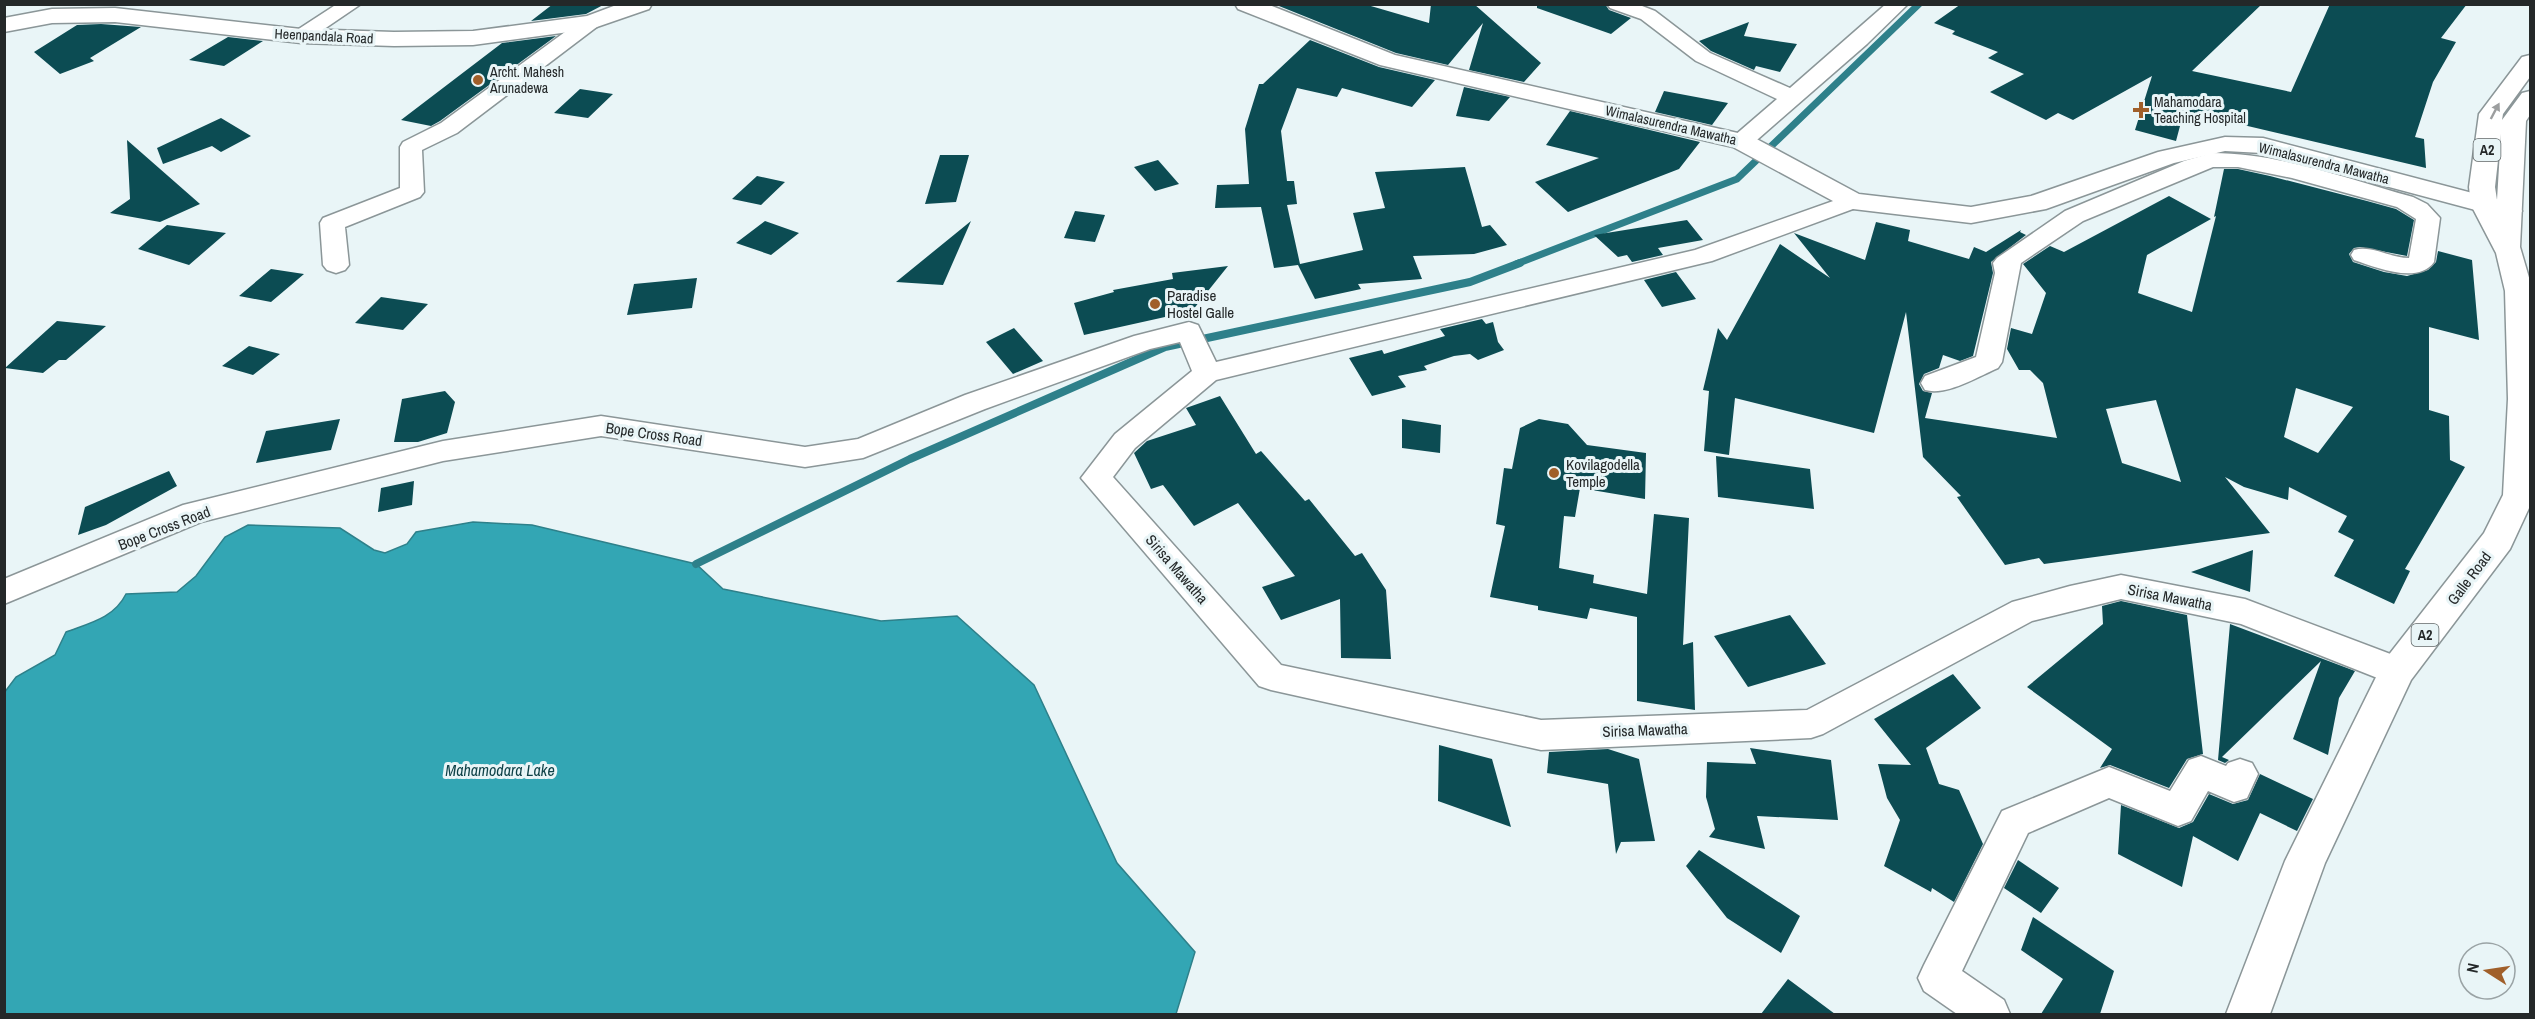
<svg xmlns="http://www.w3.org/2000/svg" width="2535" height="1019" font-family="'Archivo Narrow',sans-serif">
  <rect width="100%" height="100%" fill="#e9f5f7"/>
  <!-- water -->
  <path fill="#33a6b4" stroke="#2e808a" stroke-width="1.5" d="M473 522 532 525 696 564 723 589 881 621 957 616 1034 685 1117 863 1195 952 1176 1014H5L4 693 16 677 55 655 66 632C90 623 114 618 126 594L177 592 196 576 225 537 248 525 340 528 374 550 385 553 407 544 416 532Z"/>
  <g fill="none" stroke-linecap="round" stroke-linejoin="round">
    <!-- stream-far1 -->
    <path stroke="#2e808a" stroke-width="7" d="M1516 264 1737 179 1919 4"/>
    <!-- stream -->
    <path stroke="#2e808a" stroke-width="8" d="M696 564 910 459 1165 347 1470 282 1520 263"/>
  </g>
  <!-- building -->
  <path fill="#0c4c53" fill-rule="evenodd" d="M553 4H605L586 14 531 21Z
    M1274 4H1364L1429 23 1431 4H1474L1541 63 1524 82 1469 70 1483 23 1448 65 1396 53Z
    M1537 4H1605L1609 10 1631 18 1611 34 1537 8Z
    M1961 4H2262L2192 71 2291 92 2330 4H2467L2441 38 2456 42 2433 82 2415 137 2424 139 2426 168 2184 111 2176 141 2135 130 2152 76 2073 120 2058 113 2046 120 1990 92 2024 74 1988 58 1998 52 1952 34 1955 31 1934 23Z
    M1749 22 1744 36 1797 44 1780 72 1756 66 1754 70 1711 51 1699 41Z
    M101 24 141 27 90 58 94 61 60 74 34 52 77 25Z
    M556 36 440 121 431 126 401 120 502 43Z
    M228 37 263 41 224 66 189 60Z
    M1310 40 1379 67 1435 80 1412 107 1342 88 1337 97 1297 88 1281 131 1287 181H1294L1297 204 1287 205 1300 264 1363 250 1353 213 1385 208 1375 172 1465 167 1482 227 1490 225 1507 245 1474 254 1413 256 1422 279 1358 284 1361 289 1315 299 1298 265 1274 268 1261 207 1215 208 1217 185 1249 184 1245 129 1259 84H1263Z
    M1464 87 1510 97 1489 121 1456 116Z
    M580 89 613 94 588 118 554 113Z
    M1664 91 1728 103 1712 125 1655 112Z
    M1570 111 1700 142 1679 169 1568 212 1535 182 1599 158 1546 145Z
    M221 118 251 136 221 152 212 146 163 164 157 148Z
    M127 140 200 204 160 222 110 213 130 199Z
    M940 155H969L956 202 925 204Z
    M1158 160 1179 184 1155 191 1134 167Z
    M2224 169H2238L2270 176 2367 201 2396 209 2414 220 2407 256 2360 247 2354 248 2349 254 2353 262 2384 272 2407 276 2428 270 2436 262 2438 251 2472 260 2479 340 2429 327V410L2449 416 2450 460 2465 467 2405 569 2410 571 2394 604 2334 576 2354 540 2338 532 2347 516 2289 487 2288 500 2244 487 2225 477 2270 533 2044 564 2039 558 2005 565 1957 497 1961 496 1923 457 1906 312 1874 433 1735 398 1729 455 1704 451 1709 391 1703 390 1718 328 1727 340 1780 244 1830 278 1794 233 1865 260 1876 222 1910 230 1908 241 1969 259 1974 247 1986 252 2021 230 2020 232 2026 235 1991 262 1993 273 1973 356 1960 361 1943 355 1939 368 1924 374 1919 384 1923 391 1932 393 1925 418 2057 438 2043 383 2030 370H2019L2007 349 2011 328 2032 334 2046 293 2023 264 2050 246 2064 252 2169 196 2211 219 2147 255 2138 293 2192 312 2216 216 2214 217ZM2296 388 2353 407 2318 453 2284 437ZM2156 400 2181 482 2122 463 2106 409Z
    M757 176 785 182 761 205 732 199Z
    M1075 211 1105 215 1095 242 1064 238Z
    M1687 220 1703 240 1658 248 1663 255 1632 262 1627 255 1618 257 1594 235Z
    M765 221 799 233 771 255 736 243Z
    M971 221 943 285 896 282Z
    M167 225 226 233 189 265 138 249Z
    M1228 266 1192 311 1084 335 1074 303 1114 292 1113 290 1173 279 1172 273Z
    M271 269 304 274 271 302 239 296Z
    M1676 272 1696 299 1662 307 1644 280Z
    M697 278 692 308 627 315 634 284Z
    M381 297 428 304 403 330 355 323Z
    M1482 319 1486 324 1493 322 1498 342 1504 350 1478 360 1470 354 1454 356 1424 366 1427 370 1398 376 1406 387 1372 396 1349 358 1382 350 1384 354 1445 336 1440 329Z
    M57 321 106 326 66 360H59L43 373 5 368Z
    M1014 328 1043 361 1013 374 986 342Z
    M249 346 280 354 253 375 222 366Z
    M445 391 455 402 447 433 418 442H394L402 399Z
    M1220 396 1256 454 1261 451 1305 501 1309 499 1355 556 1362 553 1386 590 1391 659 1341 658 1340 599 1281 620 1262 587 1295 576 1238 503 1194 526 1163 485 1151 489 1134 453 1147 441 1196 425 1186 408Z
    M340 419 331 450 256 463 266 431Z
    M1402 419 1441 425 1440 453 1402 448Z
    M1539 419 1568 424 1587 445 1646 453 1645 499 1580 488 1575 517 1564 516 1559 568 1594 575 1593 583 1647 594 1654 514 1689 518 1683 645 1693 642 1695 710 1637 701V617L1590 608 1587 619 1538 610V606L1490 597 1505 526 1496 524 1504 468 1512 469 1520 428Z
    M1716 456 1810 469 1814 509 1718 497Z
    M169 471 177 486 106 525 78 535 85 507Z
    M414 481 412 505 378 512 381 488Z
    M2253 550 2250 592 2191 572Z
    M2121 601 2187 615 2203 754 2187 759 2169 788 2110 765 2100 768 2112 749 2027 687 2103 624 2102 606Z
    M1790 615 1826 664 1748 687 1714 636Z
    M2230 624 2355 671 2339 698 2328 755 2293 739 2321 661 2222 757 2229 760 2225 763 2218 760Z
    M1953 674 1981 708 1926 748 1939 784 1959 790 1983 844 1954 902 1932 888 1931 892 1884 866 1900 820 1887 798 1878 764 1911 765 1874 719Z
    M1439 745 1492 759 1511 827 1438 801Z
    M1750 748 1831 760 1838 820 1757 816 1765 849 1709 837 1715 829 1706 797 1707 762 1756 764Z
    M1608 749 1639 759 1655 841 1621 842 1616 854 1608 784 1547 773 1549 752Z
    M2260 774 2313 799 2297 831 2260 813 2238 861 2193 836 2182 887 2118 854 2121 805 2179 828 2193 822 2209 794 2233 804 2248 800Z
    M1699 850 1800 916 1781 953 1727 918 1686 866Z
    M2018 860 2059 888 2041 913 2004 888Z
    M2033 917 2114 971 2100 1014H2041L2063 979 2021 950Z
    M1788 979 1835 1014H1761Z"/>
  <g fill="none" stroke-linecap="round" stroke-linejoin="round">
    <defs>
      <path id="minor" d="M337 4H361L308 40 301 42 294 40 291 36 294 32Z
        M1607 4H1637L1655 11 1710 53 1790 88 1886 4H1908L1867 44 1750 146 1742 148 1734 146 1731 141 1734 136 1777 99 1696 61 1641 19 1610 8Z
        M591 16 598 18 601 22 598 26 457 133 422 150 424 192 420 197 345 227 349 265 345 270 336 273 327 270 323 265 320 223 323 218 400 188V147L403 142 441 123 584 18Z
        M2212 153C2280 153 2348 179 2413 197L2427 204 2440 218 2434 262C2418 285 2375 267 2354 260L2351 255 2354 250C2372 245 2390 258 2409 258L2416 219 2397 207 2292 178 2238 167H2213L2083 221 2021 263 2002 362 1998 368C1977 377 1947 396 1925 390L1921 383 1925 376 1976 357 1995 273 1993 263 1997 258 2065 211 2184 161Z
        M1853 194 1861 196 1865 201 1861 206 1712 261 1216 380 1135 448 1113 477 1281 665 1541 720 1807 710 2012 602 2070 586 2121 575 2245 599 2409 661 2414 671 2409 681 2397 684 2385 681 2241 624 2121 599 2032 621 1823 734 1811 738 1541 750 1271 690 1259 686 1081 478 1115 434 1192 371 1180 342 1150 349 985 409 863 458 805 467 601 436 443 461 201 522 4 604V579L183 505 443 441 601 416 805 447 858 439 965 395 1134 336 1189 322 1198 325 1216 362 1695 250Z
        M2201 756 2226 766 2228 763 2240 759 2252 763 2258 774 2247 798 2234 802 2208 791 2191 821 2178 826 2109 798 2028 833 1962 971 2004 1000 2010 1014H1957L1924 991 1918 978 1924 965 2002 811 2109 767 2170 791 2189 760Z"/>
      <path id="tertiary" d="M619 4H652L649 9 591 29 473 45 394 46 301 43 115 22 52 23 4 32V18L52 9 115 8 301 29 394 32 473 31 587 16Z
        M1235 4H1267L1395 55 1751 136 1859 194 1971 207 2031 196 2158 152 2225 137 2263 138 2518 205 2522 211 2518 217 2509 219 2262 153 2225 151 2174 163 2046 209 1971 223 1853 209 1844 207 1733 147 1380 65 1238 9Z"/>
      <path id="trunk" d="M2530 55V77L2503 114 2502 120 2522 93 2530 91V115L2526 121 2520 247 2530 281V506L2510 549 2411 680 2325 863 2270 1014H2226L2285 861 2384 661 2484 533 2503 495 2508 399 2505 291 2496 253 2471 205 2469 187 2479 114 2522 57ZM2501 134 2497 200 2495 187Z"/>
    </defs>
    <!-- minor casing -->
    <use href="#minor" stroke="#8b9698" stroke-width="3"/>
    <!-- tertiary casing -->
    <use href="#tertiary" stroke="#8b9698" stroke-width="3"/>
    <!-- trunk casing -->
    <use href="#trunk" stroke="#8b9698" stroke-width="3"/>
    <!-- minor -->
    <use href="#minor" fill="#fff" fill-rule="evenodd"/>
    <!-- tertiary -->
    <use href="#tertiary" fill="#fff" fill-rule="evenodd"/>
    <!-- trunk -->
    <use href="#trunk" fill="#fff" fill-rule="evenodd"/>
  </g>
  <!-- one-way arrows -->
  <defs><path id="oneway-solid" d="M-6-.8H1V-3.2L6.5 0L1 3.2V.8H-6Z" transform="scale(1.5)"/></defs>
  <use fill="#9c9e9f" href="#oneway-solid" transform="translate(2495 111) rotate(-62)"/>
  <!-- markers -->
  <g fill="#a05f2a" stroke="#e9f5f7" stroke-width="2">
    <circle cx="478" cy="80" r="6"/>
    <path d="M2138 101h6v6h6v6h-6v6h-6v-6h-6v-6h6z"/>
    <circle cx="1155" cy="304" r="6"/>
    <circle cx="1554" cy="473" r="6"/>
  </g>
  <g text-anchor="middle" dominant-baseline="central" stroke-width="6" stroke-linejoin="round" paint-order="stroke">
    <!-- far-street labels -->
    <g font-size="14" fill="#242829" stroke="#e9f5f7">
      <text transform="translate(324 36) rotate(3)">Heenpandala Road</text>
      <text transform="translate(1671 125) rotate(13)">Wimalasurendra Mawatha</text>
      <text transform="translate(2324 163) rotate(14)">Wimalasurendra Mawatha</text>
    </g>
    <!-- far-poi labels -->
    <g font-size="14" fill="#242829" stroke="#e9f5f7" text-anchor="start">
      <text x="490" y="72">Archt. Mahesh<tspan x="490" dy="16">Arunadewa</tspan></text>
      <text x="2154" y="102">Mahamodara<tspan x="2154" dy="16">Teaching Hospital</tspan></text>
    </g>
    <!-- shield labels -->
    <g fill="#e9f5f7" stroke="#5f6667" stroke-width="1.5">
      <rect x="2473.5" y="139" width="27" height="22" rx="4.5"/>
      <rect x="2411.5" y="624" width="27" height="22" rx="4.5"/>
    </g>
    <g font-size="14" font-weight="bold" fill="#242829">
      <text x="2487" y="150">A2</text>
      <text x="2425" y="635">A2</text>
    </g>
    <!-- poi labels -->
    <g font-size="15" fill="#242829" stroke="#e9f5f7" text-anchor="start">
      <text x="1167" y="295">Paradise<tspan x="1167" dy="17">Hostel Galle</tspan></text>
      <text x="1566" y="464">Kovilagodella<tspan x="1566" dy="17">Temple</tspan></text>
    </g>
    <!-- street labels -->
    <g font-size="15" fill="#242829" stroke="#e9f5f7">
      <text transform="translate(654 434) rotate(8)">Bope Cross Road</text>
      <text transform="translate(164 528) rotate(-21)">Bope Cross Road</text>
      <text transform="translate(1177 569) rotate(49)">Sirisa Mawatha</text>
      <text transform="translate(2469 578) rotate(-53)">Galle Road</text>
      <text transform="translate(2170 597) rotate(11)">Sirisa Mawatha</text>
      <text transform="translate(1645 730) rotate(-2)">Sirisa Mawatha</text>
    </g>
    <!-- water labels -->
    <g font-size="16" font-style="italic" fill="#0f4248" stroke="#e9f5f7">
      <text x="500" y="770">Mahamodara Lake</text>
    </g>
  </g>
  <!-- border -->
  <rect width="2535" height="1019" fill="none" stroke="#242829" stroke-width="12"/>
  <!-- north arrow -->
  <g transform="translate(2487 971) rotate(282)"><circle r="28" fill="#e9f5f7" stroke="#9aa3a5" stroke-width="1.5"/>
  <path d="M0-4.5L10 22L0 15L-10 22Z" fill="#a05f2a"/>
  <text y="-9" font-size="16" font-weight="bold" text-anchor="middle" fill="#242829">N</text>
  </g>
</svg>
